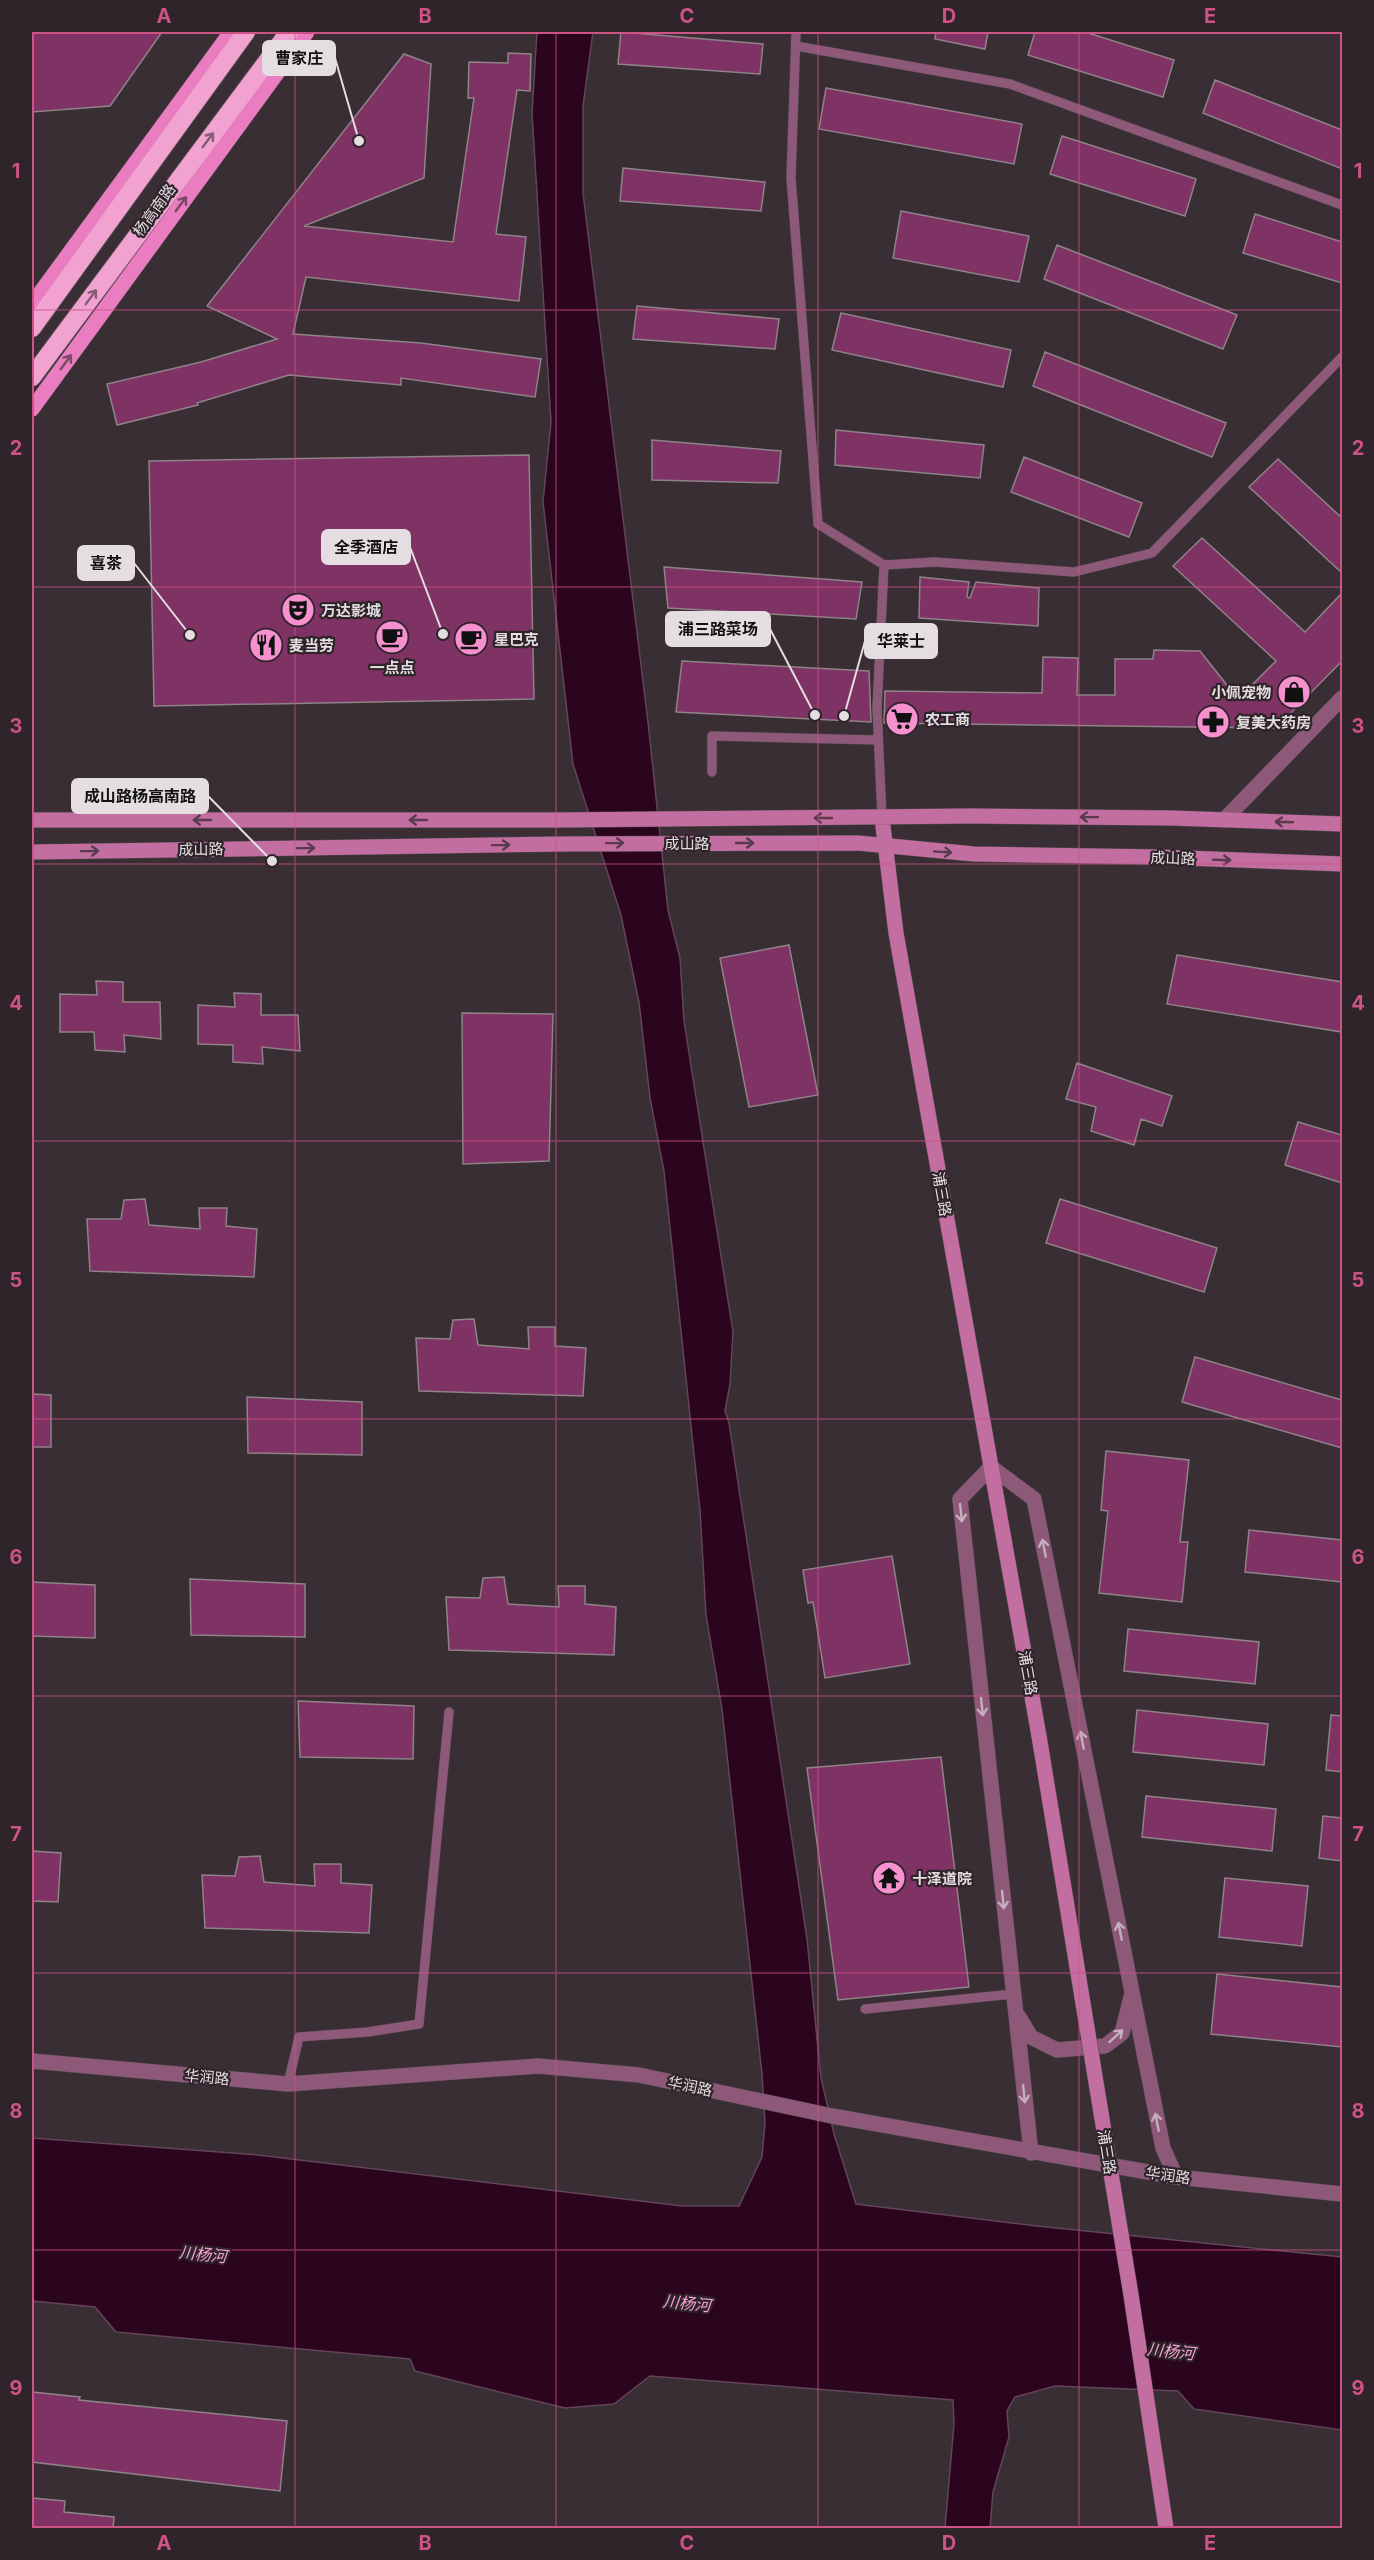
<svg xmlns="http://www.w3.org/2000/svg" width="1374" height="2560" font-family="Inter,'Noto Sans SC',sans-serif">
  <rect width="100%" height="100%" fill="#382e33"/>
  <!-- water -->
  <path fill="#2b041e" stroke="#624558" stroke-width="1.5" d="M537 32H593L583 106V193L648 722 668 910 680 958 684 1021 733 1332 730 1384 725 1411 729 1423 807 1939 821 2078 834 2134 856 2204 1037 2226 1342 2257V2430L1194 2409 1178 2391 1055 2386 1015 2397 1007 2411 1009 2437 993 2492 990 2528H945L954 2424 953 2400 650 2376 614 2404 565 2408 415 2371 410 2359 116 2332 95 2307 32 2301V2138L258 2155 682 2206H739L762 2157 765 2123 762 2074 722 1709 706 1615 700 1510 664 1171 650 1098 639 1002 621 915 573 764 543 502 551 422 532 113Z"/>
  <!-- building -->
  <path fill="#7f3264" stroke="#8f8289" stroke-width="1.5" d="M32 32H162L110 106 32 112Z
    M621 32 763 44 760 74 618 64Z
    M936 32H988L985 49 935 39Z
    M1035 32H1085L1174 60 1163 97 1028 55Z
    M508 53 531 54 530 91 517 90 496 234 526 237 519 301 306 277 293 334 421 343 541 359 535 397 401 378V385L289 375 197 403 198 405 117 425 107 384 201 362 277 339 207 306 404 54 431 64 424 178 304 226 453 242 474 98H468L469 62 508 63Z
    M1215 80 1342 130V169L1203 113Z
    M826 88 1022 124 1014 164 819 129Z
    M1062 136 1196 179 1185 216 1050 174Z
    M623 168 765 182 761 211 620 201Z
    M901 211 1029 236 1019 282 893 258Z
    M1255 214 1342 242V283L1243 253Z
    M1057 245 1237 315 1223 349 1044 279Z
    M637 306 779 319 775 349 633 339Z
    M841 313 1011 350 1003 387 832 350Z
    M1045 352 1226 423 1212 457 1033 386Z
    M836 430 984 445 980 478 835 465Z
    M652 440 781 451 778 483 652 480Z
    M529 455 534 699 154 706 149 461Z
    M1024 457 1142 503 1129 537 1011 492Z
    M1278 459 1342 518V573L1249 487Z
    M1202 538 1305 632 1342 593V661L1276 728 884 723 885 691 1042 693 1043 657 1078 658 1077 695H1115V659H1153L1154 650 1200 651 1238 699 1276 661 1173 566Z
    M664 567 862 582 856 619 668 608Z
    M920 577 969 582 967 597 970 598 976 582 1039 588 1038 626 919 618Z
    M682 661 869 671 871 722 676 712Z
    M789 945 818 1095 749 1107 720 958Z
    M1177 955 1342 982V1032L1167 1004Z
    M96 981 123 982V1002H160L161 1039 124 1035 125 1052 95 1050 94 1032H60V994L97 995Z
    M234 993 261 994V1015H298L300 1051 262 1047 263 1064 233 1062V1045L198 1044V1005L235 1007Z
    M462 1013 553 1014 549 1161 463 1164Z
    M1077 1063 1172 1096 1162 1126 1141 1119 1134 1145 1091 1131 1096 1107 1066 1099Z
    M1298 1122 1342 1135V1183L1285 1165Z
    M145 1199 149 1225 200 1229 199 1208H227L226 1226 257 1229 254 1277 90 1271 87 1219H121L124 1200Z
    M1060 1199 1217 1248 1204 1292 1046 1243Z
    M474 1319 478 1345 529 1349 528 1327H555V1346L586 1348 583 1396 419 1391 416 1338 450 1339 453 1320Z
    M1195 1357 1342 1400V1448L1182 1402Z
    M32 1394 51 1395V1447H32Z
    M247 1397 362 1402V1455L248 1453Z
    M1106 1451 1189 1460 1180 1542H1188L1182 1602 1099 1593 1108 1511 1101 1510Z
    M1249 1530 1342 1540V1582L1245 1572Z
    M892 1556 910 1664 825 1678 813 1602 808 1603 803 1570Z
    M504 1577 508 1604 559 1607 558 1586H585V1604L616 1607 614 1655 449 1650 446 1597 480 1598 483 1578Z
    M190 1579 305 1584V1637L191 1635Z
    M32 1582 95 1585V1638L32 1636Z
    M1128 1629 1259 1642 1255 1684 1124 1671Z
    M298 1701 414 1706 413 1759 300 1757Z
    M1137 1710 1268 1724 1264 1765 1133 1752Z
    M1331 1715 1342 1716V1772L1326 1770Z
    M941 1757 969 1987 838 2000 807 1768Z
    M1146 1796 1276 1809 1272 1851 1142 1837Z
    M1323 1816 1342 1818V1861L1319 1858Z
    M32 1851 61 1853 58 1902 32 1901Z
    M260 1856 264 1882 315 1886 314 1864H341V1883L372 1885 369 1933 205 1928 202 1875 235 1876 239 1857Z
    M1225 1878 1308 1886 1302 1946 1219 1937Z
    M1217 1974 1342 1987V2047L1211 2034Z
    M32 2392 80 2397 79 2400 287 2421 280 2491 32 2462Z
    M32 2498 65 2501 64 2512 114 2517 113 2529H32Z"/>
  <g fill="none" stroke-linecap="round" stroke-linejoin="round">
    <defs>
      <path id="lane" d="M796 32 791 178 818 524 884 565
        M796 46 1010 84 1342 205
        M712 772V736L878 740
        M882 818 877 708 884 565 935 562 1074 572 1152 553 1342 357
        M865 2009 1013 1994
        M288 2084 299 2037 368 2032 419 2024 449 1712"/>
      <path id="street" d="M1224 820 1342 698
        M1019 2017 1031 2037 1057 2050 1105 2046 1122 2033 1131 1997
        M32 2061 288 2084 538 2066 639 2075 832 2116 1176 2177 1342 2194
        M1031 2153 960 1499 991 1467 1034 1499 1163 2148 1176 2177"/>
      <path id="secondary" d="M882 818 896 933 1039 1736
        M32 820H560L971 816 1172 818 1342 824
        M32 852 564 844 858 843 974 854 1159 857 1342 864"/>
      <path id="primary" d="M32 304 231 32
        M32 409 307 32"/>
      <path id="highway" d="M32 328 246 32
        M32 377 289 32"/>
    </defs>
    <!-- lane casing -->
    <use href="#lane" stroke="#544a4f" stroke-width="10"/>
    <!-- street casing -->
    <use href="#street" stroke="#544a4f" stroke-width="16"/>
    <!-- secondary casing -->
    <use href="#secondary" stroke="#544a4f" stroke-width="16"/>
    <!-- primary casing -->
    <use href="#primary" stroke="#544a4f" stroke-width="16"/>
    <!-- highway casing -->
    <use href="#highway" stroke="#544a4f" stroke-width="20"/>
    <!-- lane -->
    <use href="#lane" stroke="#8e5979" stroke-width="9"/>
    <!-- street -->
    <use href="#street" stroke="#8e5979" stroke-width="15"/>
    <!-- secondary -->
    <use href="#secondary" stroke="#c26ea1" stroke-width="15"/>
    <!-- primary -->
    <use href="#primary" stroke="#e97dc0" stroke-width="15"/>
    <!-- highway -->
    <use href="#highway" stroke="#f1a2d1" stroke-width="18"/>
    <defs>
      <path id="secondary-bridge" d="M1039 1736 1131 2295 1166 2528"/>
    </defs>
    <!-- secondary-bridge casing -->
    <use href="#secondary-bridge" stroke="#544a4f" stroke-width="16" stroke-linecap="butt"/>
    <!-- secondary-bridge -->
    <use href="#secondary-bridge" stroke="#c26ea1" stroke-width="15"/>
  </g>
  <!-- one-way arrows -->
  <defs><path id="oneway-shaft" d="M-6 0H5M1.5-3L5.5 0L1.5 3" fill="none" stroke-width="1.6" stroke-linecap="round" stroke-linejoin="round" transform="scale(1.5)"/></defs>
  <g stroke="#865d75">
    <use href="#oneway-shaft" transform="translate(208 140) rotate(-53)"/>
    <use href="#oneway-shaft" transform="translate(91 297) rotate(-54)"/>
  </g>
  <g stroke="#794865">
    <use href="#oneway-shaft" transform="translate(181 204) rotate(-54)"/>
    <use href="#oneway-shaft" transform="translate(66 362) rotate(-54)"/>
  </g>
  <g stroke="#5a3a4d">
    <use href="#oneway-shaft" transform="translate(1089 817) rotate(-179)"/>
    <use href="#oneway-shaft" transform="translate(823 818) rotate(180)"/>
    <use href="#oneway-shaft" transform="translate(202 820) rotate(180)"/>
    <use href="#oneway-shaft" transform="translate(418 820) rotate(180)"/>
    <use href="#oneway-shaft" transform="translate(1284 822) rotate(-178)"/>
    <use href="#oneway-shaft" transform="translate(615 843) rotate(-1)"/>
    <use href="#oneway-shaft" transform="translate(745 843)"/>
    <use href="#oneway-shaft" transform="translate(501 845) rotate(-1)"/>
    <use href="#oneway-shaft" transform="translate(306 848) rotate(-1)"/>
    <use href="#oneway-shaft" transform="translate(90 851) rotate(-1)"/>
    <use href="#oneway-shaft" transform="translate(943 852) rotate(4)"/>
    <use href="#oneway-shaft" transform="translate(1222 860) rotate(2)"/>
  </g>
  <g stroke="#c6afbd">
    <use href="#oneway-shaft" transform="translate(961 1513) rotate(84)"/>
    <use href="#oneway-shaft" transform="translate(1044 1548) rotate(-101)"/>
    <use href="#oneway-shaft" transform="translate(982 1707) rotate(84)"/>
    <use href="#oneway-shaft" transform="translate(1082 1740) rotate(-101)"/>
    <use href="#oneway-shaft" transform="translate(1003 1900) rotate(84)"/>
    <use href="#oneway-shaft" transform="translate(1120 1931) rotate(-101)"/>
    <use href="#oneway-shaft" transform="translate(1116 2036) rotate(-42)"/>
    <use href="#oneway-shaft" transform="translate(1024 2094) rotate(84)"/>
    <use href="#oneway-shaft" transform="translate(1157 2122) rotate(-101)"/>
  </g>
  <!-- grid -->
  <path fill="none" stroke="#cc5383" stroke-width="1.5" stroke-opacity="0.55" d="M295 32V2528M556 32V2528M818 32V2528M1079 32V2528M32 310H1342M32 587H1342M32 864H1342M32 1141H1342M32 1419H1342M32 1696H1342M32 1973H1342M32 2250H1342"/>
  <!-- icons -->
  <defs>
    <symbol id="theatre-disc" viewBox="-11 -11 22 22"><circle r="9.5" fill="#f790cf" stroke="#2e2429"/><path d="M-5-5.5Q0-4 5-5.5V0Q5 5 0 6Q-5 5-5 0ZM-3.3-2.5H-1v1.5H-3.3ZM1-2.5H3.3v1.5H1ZM-2.8 1Q0 5.5 2.8 1Z" fill="#111"/></symbol>
    <symbol id="cafe-disc" viewBox="-11 -11 22 22"><circle r="9.5" fill="#f790cf" stroke="#2e2429"/><path d="M-5.5-4.5H6V0H3Q3 3.5 0 3.5H-2.5Q-5.5 3.5-5.5 0ZM3-3.2v2h1.7v-2ZM-6 4.5H4V6H-6Z" fill="#111"/></symbol>
    <symbol id="restaurant-disc" viewBox="-11 -11 22 22"><circle r="9.5" fill="#f790cf" stroke="#2e2429"/><path d="M-5-6h1v4h1v-4h1v4h1v-4h1v5L-1.5 .5V6h-2V.5L-5-1ZM5-6V6H3V1.5H1.5Q1.5-4 5-6Z" fill="#111"/></symbol>
    <symbol id="shop-disc" viewBox="-11 -11 22 22"><circle r="9.5" fill="#f790cf" stroke="#2e2429"/><path d="M-5-2.5h2.3a2.7 3.5 0 0 1 5.4 0H5L5.5 6h-11ZM-1.5-2.5h3a1.5 2.3 0 0 0-3 0Z" fill="#111"/></symbol>
    <symbol id="supermarket-disc" viewBox="-11 -11 22 22"><circle r="9.5" fill="#f790cf" stroke="#2e2429"/><path d="M-6-5.5h2.5l.6 2H6L4.5 2H-2.5L-4.4-4H-6ZM-1.5 3.2a1.3 1.3 0 1 0 .1 0ZM3 3.2a1.3 1.3 0 1 0 .1 0Z" fill="#111"/></symbol>
    <symbol id="pharmacy-disc" viewBox="-11 -11 22 22"><circle r="9.5" fill="#f790cf" stroke="#2e2429"/><path d="M-2-6h4v4h4v4h-4v4h-4v-4h-4v-4h4Z" fill="#111"/></symbol>
    <symbol id="temple-disc" viewBox="-11 -11 22 22"><circle r="9.5" fill="#f790cf" stroke="#2e2429"/><path d="M0-6L5-2H3V0L6.5 2.5H4V6H1.5V3h-3V6H-4V2.5H-6.5L-3 0V-2H-5Z" fill="#111"/></symbol>
  </defs>
  <g fill-rule="evenodd">
    <use href="#theatre-disc" x="279" y="591" width="38" height="38"/>
    <use href="#cafe-disc" x="373" y="618" width="38" height="38"/>
    <use href="#cafe-disc" x="452" y="620" width="38" height="38"/>
    <use href="#restaurant-disc" x="247" y="626" width="38" height="38"/>
    <use href="#shop-disc" x="1275" y="673" width="38" height="38"/>
    <use href="#supermarket-disc" x="883" y="700" width="38" height="38"/>
    <use href="#pharmacy-disc" x="1194" y="703" width="38" height="38"/>
    <use href="#temple-disc" x="870" y="1859" width="38" height="38"/>
  </g>
  <g text-anchor="middle" dominant-baseline="central" stroke-width="4.5" stroke-linejoin="round" paint-order="stroke">
    <!-- street labels -->
    <g font-size="15" fill="#e4dde1" stroke="#2e2429">
      <text transform="translate(154 210) rotate(-54)">杨高南路</text>
      <text x="687" y="843">成山路</text>
      <text transform="translate(201 849) rotate(-1)">成山路</text>
      <text transform="translate(1173 858) rotate(2)">成山路</text>
      <text transform="translate(942 1194) rotate(80)">浦三路</text>
      <text transform="translate(1028 1673) rotate(80)">浦三路</text>
      <text transform="translate(207 2077) rotate(5)">华润路</text>
      <text transform="translate(690 2086) rotate(12)">华润路</text>
      <text transform="translate(1107 2152) rotate(81)">浦三路</text>
      <text transform="translate(1168 2175) rotate(8)">华润路</text>
    </g>
    <!-- poi labels -->
    <g font-size="15" font-weight="bold" fill="#e4dde1" stroke="#2e2429" text-anchor="start">
      <text x="321" y="610">万达影城</text>
      <text x="494" y="639">星巴克</text>
      <text x="289" y="645">麦当劳</text>
      <text x="392" y="667" text-anchor="middle">一点点</text>
      <text x="1271" y="692" text-anchor="end">小佩宠物</text>
      <text x="925" y="719">农工商</text>
      <text x="1236" y="722">复美大药房</text>
      <text x="912" y="1878">十泽道院</text>
    </g>
    <!-- water labels -->
    <g font-size="16" font-style="italic" fill="#f8a1d5" stroke="#2e2429">
      <text transform="translate(203 2254) rotate(6)">川杨河</text>
      <text transform="translate(687 2303) rotate(6)">川杨河</text>
      <text transform="translate(1171 2351) rotate(6)">川杨河</text>
    </g>
  </g>
  <!-- callouts -->
  <path fill="none" stroke="#e4dde1" stroke-width="2" d="M359 141L335 58M443 634L410 547M190 635L134 563M815 715L770 629M844 716L865 641M272 861L208 796"/>
  <g fill="#e4dde1" stroke="#2e2429" stroke-width="2">
    <circle cx="359" cy="141" r="6"/>
    <circle cx="443" cy="634" r="6"/>
    <circle cx="190" cy="635" r="6"/>
    <circle cx="815" cy="715" r="6"/>
    <circle cx="844" cy="716" r="6"/>
    <circle cx="272" cy="861" r="6"/>
  </g>
  <g fill="#e4dde1" stroke="#e4dde1" stroke-width="2">
    <rect x="263" y="41" width="72" height="34" rx="6"/>
    <rect x="322" y="530" width="88" height="34" rx="6"/>
    <rect x="78" y="546" width="56" height="34" rx="6"/>
    <rect x="666" y="612" width="104" height="34" rx="6"/>
    <rect x="865" y="624" width="72" height="34" rx="6"/>
    <rect x="72" y="779" width="136" height="34" rx="6"/>
  </g>
  <g font-size="16" text-anchor="middle" font-weight="bold" fill="#111">
    <text x="299" y="64">曹家庄</text>
    <text x="366" y="553">全季酒店</text>
    <text x="106" y="569">喜茶</text>
    <text x="718" y="635">浦三路菜场</text>
    <text x="901" y="647">华莱士</text>
    <text x="140" y="802">成山路杨高南路</text>
  </g>
  <!-- border -->
  <rect width="1374" height="2560" fill="none" stroke="#2e2429" stroke-width="66"/>
  <rect x="33" y="33" width="1308" height="2494" fill="none" stroke="#cc5383" stroke-width="2"/>
  <g font-size="20" text-anchor="middle" font-weight="bold" fill="#cc5383">
    <text x="164" y="23">A</text>
    <text x="425" y="23">B</text>
    <text x="687" y="23">C</text>
    <text x="949" y="23">D</text>
    <text x="1210" y="23">E</text>
    <text x="16" y="178">1</text>
    <text x="1358" y="178">1</text>
    <text x="16" y="455">2</text>
    <text x="1358" y="455">2</text>
    <text x="16" y="733">3</text>
    <text x="1358" y="733">3</text>
    <text x="16" y="1010">4</text>
    <text x="1358" y="1010">4</text>
    <text x="16" y="1287">5</text>
    <text x="1358" y="1287">5</text>
    <text x="16" y="1564">6</text>
    <text x="1358" y="1564">6</text>
    <text x="16" y="1841">7</text>
    <text x="1358" y="1841">7</text>
    <text x="16" y="2118">8</text>
    <text x="1358" y="2118">8</text>
    <text x="16" y="2395">9</text>
    <text x="1358" y="2395">9</text>
    <text x="164" y="2550">A</text>
    <text x="425" y="2550">B</text>
    <text x="687" y="2550">C</text>
    <text x="949" y="2550">D</text>
    <text x="1210" y="2550">E</text>
  </g>
</svg>
